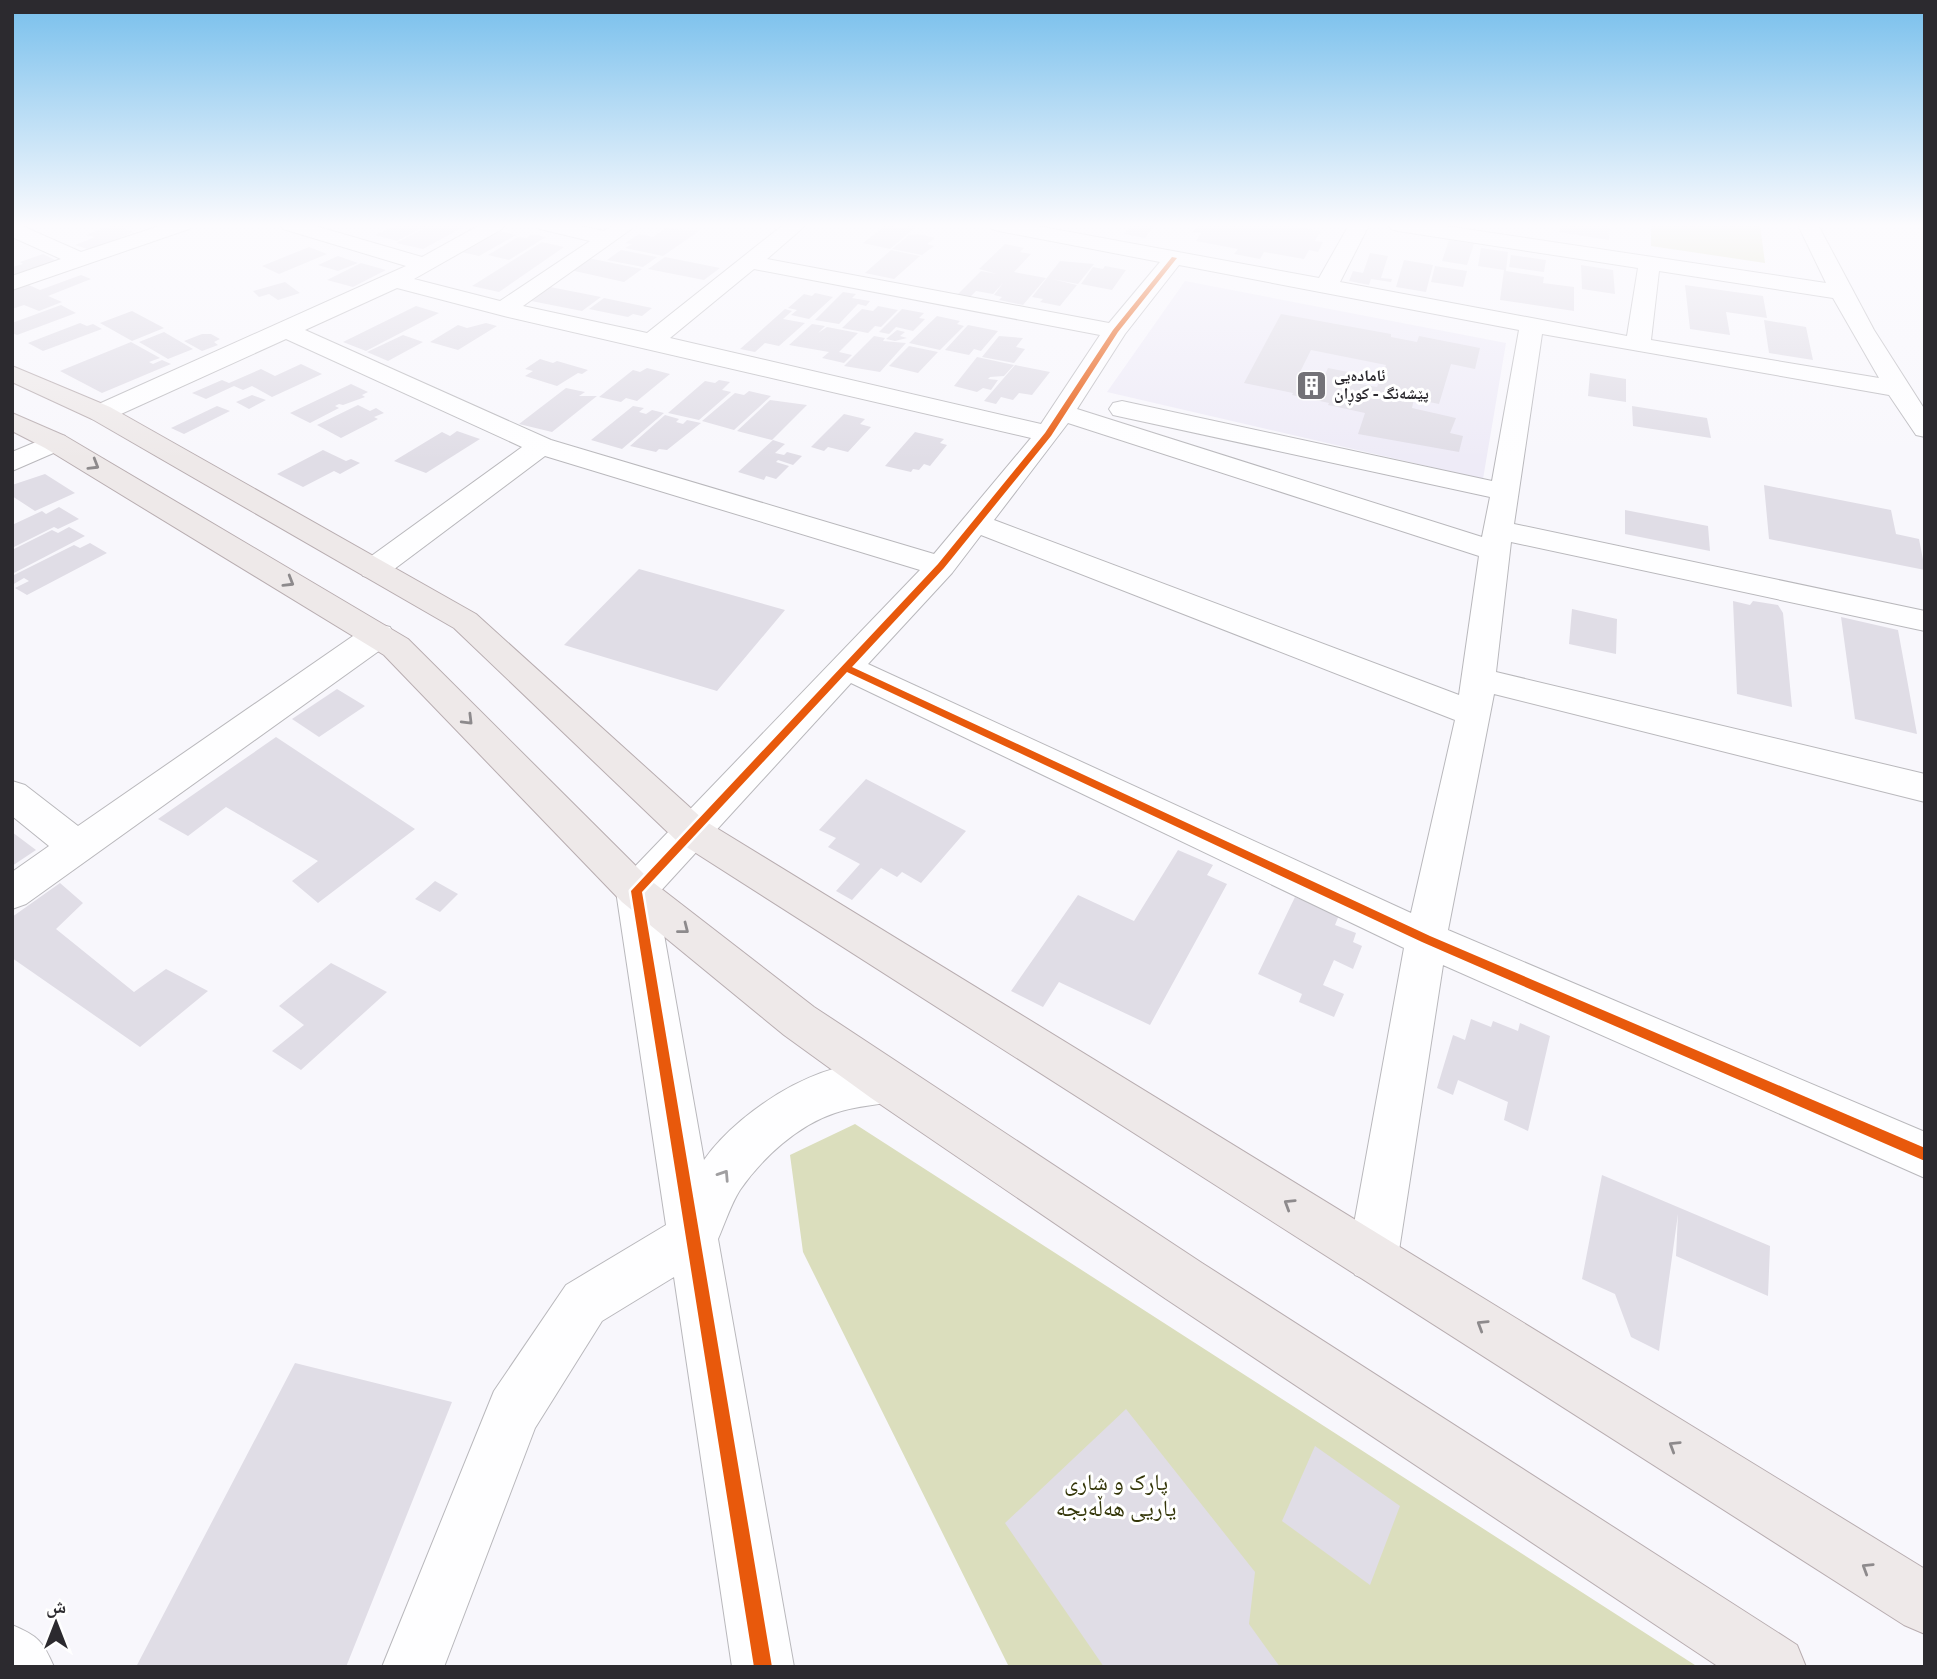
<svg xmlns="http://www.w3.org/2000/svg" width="1937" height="1679" font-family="Signika,'Noto Naskh Arabic',sans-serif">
  <rect width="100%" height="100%" fill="#f8f7fc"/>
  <!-- built -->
  <path fill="#eeebf7" d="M1185 281 1506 343 1483 479 1107 392Z"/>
  <!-- green -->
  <path fill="#dbdebd" d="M1651 225H1760L1765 263 1651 246Z
    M855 1124 1698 1667H1009L803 1252 790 1155Z"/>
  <!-- building -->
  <path fill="#e0dde6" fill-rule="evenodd" d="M111 225 132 226 124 229 134 232 90 250 75 245 95 237 86 235Z
    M396 225H428L397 241 375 235Z
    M430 225H467L423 249 396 243Z
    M886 225 903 227 918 225 890 249 863 243Z
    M1131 225H1155L1145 238 1124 234Z
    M1197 225H1288L1321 231 1315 241 1323 242 1318 252 1309 250 1304 259 1264 252 1260 259 1234 254 1238 249 1196 241 1201 233 1192 232Z
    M1560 225H1610L1609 240 1559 232Z
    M665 228 699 231 663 256 625 248 632 244 625 243 639 234 653 237Z
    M495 230 516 235 479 256 457 251Z
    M532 234 546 237 509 260 488 255 518 237 526 238Z
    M918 234 935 238 927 244 934 246 922 255 892 249 909 235Z
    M1449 240 1474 244 1467 265 1442 261Z
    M542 242 564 247 499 292 472 286Z
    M1005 244 1024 248 1020 252 1031 254 1014 272 1046 278 1023 305 999 300 1002 297 994 295 1003 283 993 294 976 291 969 298 957 295 981 271 997 274 979 269Z
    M309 247 327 254 279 274 262 266Z
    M1481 248 1508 252 1506 271 1544 277 1543 283 1574 287V311L1500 300 1504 270 1478 266Z
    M621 250 657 257 643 267 607 260Z
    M891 250 920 256 894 279 865 273Z
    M1370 253 1388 256 1381 278 1392 279 1391 282 1371 279 1369 285 1349 281 1353 271 1363 273Z
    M43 254 57 261 12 276V267L23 264 20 262Z
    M1511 255 1546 260 1544 272 1509 267Z
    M338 256 358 263 338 271 318 265Z
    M665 257 720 268 704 280 648 269Z
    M588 258 642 269 624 282 570 270Z
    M1404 260 1433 265 1426 292 1396 287Z
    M1060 261 1094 264 1078 284 1052 279 1077 285 1060 306 1040 302 1043 299 1032 297Z
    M361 263 386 270 353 287 327 280Z
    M1581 265 1613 270 1615 294 1582 289Z
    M1105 266 1126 270 1112 290 1081 284 1093 267 1103 269Z
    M1435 266 1467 271 1463 287 1431 282Z
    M81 275 91 279 48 296 62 302 39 311 24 305 12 309V286L22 282 40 290Z
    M285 282 300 293 278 300 269 294 259 297 253 291Z
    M1685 285 1763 296 1767 318 1726 312 1730 335 1690 329Z
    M545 286 601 297 582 311 526 300Z
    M843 292 856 294 852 298 870 301 866 306 858 304 839 324 815 320Z
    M815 293 833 297 809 319 791 315 797 310 788 308 804 294 812 296Z
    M604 298 652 308 642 316 633 314 628 317 589 309Z
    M61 305 76 313 17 335 12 333V323Z
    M416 306 439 313 366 351 343 342Z
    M878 306 898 310 881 327 875 326 868 333 842 328 862 309 873 311Z
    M785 309 792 311 783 319 805 323 779 346 765 343 755 352 740 349Z
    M902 309 924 313 919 318 925 319 913 331 896 327 889 334 879 332Z
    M132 311 164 328 132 341 100 323Z
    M1281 314 1391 334V337L1417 342 1419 336 1480 348 1475 369 1451 364 1439 404 1414 399 1412 408 1456 418 1450 433 1463 436 1459 452 1358 434 1365 413 1328 405 1329 403 1292 395 1293 393 1244 383ZM1311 350 1386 365 1377 387 1344 381 1348 372 1328 368 1324 377 1300 372Z
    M937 316 960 321 957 324 964 326 940 350 909 343Z
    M1764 320 1806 327 1813 360 1769 353Z
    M80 323 87 326 93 324 102 329 43 351 28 343Z
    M486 323 497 326 458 350 430 342 458 325 467 328Z
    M812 324 825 326 818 333 827 327 858 333 839 352 852 355 844 363 822 358 829 352 789 345Z
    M968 325 998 331 981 351 974 349 969 355 945 350Z
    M897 330 905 332 900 336 907 338 895 341 886 339Z
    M164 332 193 349 168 359 139 342Z
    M202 334H211L220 339 214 342 218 345 202 351 184 341Z
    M403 335 423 342 388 361 367 352Z
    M874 336 885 338 883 341 906 343 880 372 844 366Z
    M999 336 1023 338 1016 347 1025 349 1014 363 982 357Z
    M131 342 160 358 149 362 153 364 162 360 171 364 102 393 60 371Z
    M909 346 938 352 918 373 889 366Z
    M977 357 1014 365 1004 376 990 377 988 379 998 380 991 390 983 388 977 392 954 386Z
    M540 359 553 363 557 361 588 370 582 374 578 373 557 386 525 376 533 371 525 369Z
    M301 364 322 374 272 397 252 386 243 390 234 386 206 399 192 393 222 380 229 383 261 369 275 376Z
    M1015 365 1050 372 1032 395 1019 393 1013 400 1001 397 996 404 984 401Z
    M647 368 670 374 637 401 626 398 621 402 599 397 633 370 640 372Z
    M1590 373 1626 379V402L1588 396Z
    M719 380 730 382 722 390 731 392 699 420 668 413 705 381 715 383Z
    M351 384 368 392 362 395 365 397 343 405 339 404 335 406 339 408 310 423 290 413Z
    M566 388 585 392 579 396H597L552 432 519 424Z
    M749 391 771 396 734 430 702 421 735 393 744 395Z
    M252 395 266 400 249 409 236 402Z
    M770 400 807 405 772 440 737 431Z
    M358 405 370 411 376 408 384 413 374 417 378 419 341 438 317 425Z
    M217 406 230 411 184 434 171 428Z
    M633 406 644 408 639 412 646 414 652 410 664 413 622 449 591 440Z
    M1632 406 1707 418 1711 438 1633 426Z
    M844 414 865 419 860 424 871 427 848 452 828 447 824 451 811 447Z
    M665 415 679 419 676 422 683 424 687 420 701 423 667 450 659 449 656 452 630 446Z
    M457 431 480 439 426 473 394 461 442 432 450 436Z
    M915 432 944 439 940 443 947 445 930 466 924 464 919 470 913 469 911 472 885 466Z
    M773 440 785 444 775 453 784 455 787 452 802 456 793 465 778 460 776 462 789 466 776 479 766 476 764 480 738 472Z
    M323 450 346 461 351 459 360 463 340 474 334 471 303 487 277 474Z
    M45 474 75 493 35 511 12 496V485Z
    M1764 485 1891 510 1896 534 1919 539 1925 570 1769 539Z
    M59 507 79 519 58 529 54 527 12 548V525L42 511 46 514Z
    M1625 510 1708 526 1710 551 1625 534Z
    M69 527 85 536 12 574V550L52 530 58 533Z
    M90 543 107 553 27 595 15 588 29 581 24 578 12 585V576L74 545 80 548Z
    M639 569 785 610 717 691 564 645Z
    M1733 601 1750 605 1753 601 1778 605 1783 613 1792 707 1737 694Z
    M1572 609 1617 619 1616 654 1569 644Z
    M1841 617 1898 630 1917 734 1855 719Z
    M337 689 365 706 319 737 292 719Z
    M276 737 415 829 318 903 292 881 318 861 226 807 188 836 158 819Z
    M866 779 966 831 921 883 902 872 897 877 881 868 852 900 836 891 860 864 828 847 836 838 819 830Z
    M12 832 36 850 12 866Z
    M1178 850 1213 865 1207 875 1227 884 1150 1025 1059 982 1043 1007 1011 991 1078 895 1134 921Z
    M435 881 458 894 440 912 415 899Z
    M60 883 83 903 56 929 134 992 166 969 208 991 140 1047 12 958V917Z
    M1295 897 1339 915 1335 925 1356 933 1353 942 1362 946 1353 969 1334 960 1323 985 1344 994 1334 1017 1299 1002 1302 994 1258 974Z
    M331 963 387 992 301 1070 272 1051 304 1025 279 1006Z
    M1471 1019 1491 1027 1493 1021 1518 1031 1520 1023 1550 1036 1528 1131 1504 1120 1508 1102 1458 1080 1453 1095 1437 1088 1453 1035 1465 1040Z
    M1602 1175 1770 1246 1768 1296 1676 1256 1678 1214 1659 1351 1631 1337 1615 1294 1582 1279Z
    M295 1363 452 1402 346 1667H136Z
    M1126 1409 1255 1572 1249 1624 1280 1667H1104L1005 1523Z
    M1315 1446 1400 1506 1370 1585 1282 1521Z"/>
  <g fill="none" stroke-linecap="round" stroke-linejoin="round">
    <defs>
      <path id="minor" d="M12 225H20L81 252 162 225H192L189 229 12 290V276L61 259 12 237Z
        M280 225H312L422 257 480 225H505L502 229 414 279 500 301 590 241 540 229 537 225H576L604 231 613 225H637L523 306 647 333 783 225H806L767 259 1109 323 1160 262 999 231 992 229 989 225H1032L1319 278 1349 225H1369L1340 282 1627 336 1638 268 1398 231 1391 229 1388 225H1439L1826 283 1798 225H1818L1874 330 1925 410V437L1916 435 1889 395 1542 334 1514 524 1925 611V631L1511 542 1496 672 1925 774V802L1494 694 1448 930 1925 1132V1178L1443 965 1398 1257 1391 1275 1373 1282 1355 1275 1348 1257 1404 948 851 683 657 895 704 1160C740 1108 839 1044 903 1068L910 1083 903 1098C881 1106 857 1105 835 1113 798 1125 762 1158 740 1190 731 1204 725 1223 718 1239L794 1667H732L674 1277 602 1321 535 1428 444 1667H382L494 1391 566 1285 666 1225 616 891 622 880 920 570 545 456 385 576 374 578 363 576 359 569 363 562 522 447 286 339 110 419 101 421 92 419 88 413 92 407 406 266 283 229ZM1179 265 1519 330 1492 481 1122 401 1113 403 1109 409 1113 415 1122 417 1490 497 1482 537 1077 409 1125 334ZM754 269 1100 335 1041 424 670 338ZM1659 271 1833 298 1879 378 1651 340ZM397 288 504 316 1031 438 934 554 551 440 305 330ZM1068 423 1479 556 1459 695 994 520ZM981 535 1455 720 1411 913 868 664 952 573Z
        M55 434 65 436 68 442 65 448 12 471V452Z
        M378 624 390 627 394 635 390 643 26 904 12 909V872L49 846 12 816V781L25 785 78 826 366 627Z
        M12 1625C38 1636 43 1641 54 1667H12Z"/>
      <path id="major" d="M12 366 110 407 476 614 705 821 1925 1569V1634L1904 1625 677 841 454 628 92 419 12 382Z
        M12 413 65 436 408 639 650 880 814 1007 1202 1263 1797 1645 1806 1667H1719L1166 1299 871 1098 784 1035 622 902 384 655 45 448 12 431Z"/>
    </defs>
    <!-- minor casing -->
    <use href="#minor" stroke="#b9b8bc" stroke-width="2"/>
    <!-- major casing -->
    <use href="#major" stroke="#b8adb0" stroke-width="2"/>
    <!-- minor -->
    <use href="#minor" fill="#fefeff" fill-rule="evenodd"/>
    <!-- major -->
    <use href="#major" fill="#eee9e9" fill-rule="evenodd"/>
    <defs>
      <path id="cycleway" d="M1172 257 1177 258 1118 332 1051 436 944 568 852 667 1430 936 1925 1148V1161L1422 942 847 672 642 892 772 1667H754L631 891 938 564 1045 433 1113 330Z"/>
    </defs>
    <!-- cycleway casing -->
    <use href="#cycleway" stroke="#fff" stroke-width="5"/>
    <!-- cycleway -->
    <use href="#cycleway" fill="#e8590c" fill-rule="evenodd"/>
  </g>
  <!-- one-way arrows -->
  <defs><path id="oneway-chevron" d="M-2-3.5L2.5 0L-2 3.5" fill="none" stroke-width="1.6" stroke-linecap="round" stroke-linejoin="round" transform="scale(1.75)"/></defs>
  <g stroke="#8d8a8c">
    <use href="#oneway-chevron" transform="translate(94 465) rotate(31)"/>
    <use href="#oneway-chevron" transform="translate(289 582) rotate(31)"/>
    <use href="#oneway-chevron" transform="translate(468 720) rotate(45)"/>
    <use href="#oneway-chevron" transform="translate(684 929) rotate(38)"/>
    <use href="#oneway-chevron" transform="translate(1289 1204) rotate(-148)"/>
    <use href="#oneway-chevron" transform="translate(1482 1325) rotate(-148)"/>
    <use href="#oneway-chevron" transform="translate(1674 1446) rotate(-148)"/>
    <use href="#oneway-chevron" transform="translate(1867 1568) rotate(-148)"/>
  </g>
  <use stroke="#a09fa1" href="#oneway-chevron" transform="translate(724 1175) rotate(-57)"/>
  <!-- sky -->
  <linearGradient id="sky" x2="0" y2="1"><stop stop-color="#77bfec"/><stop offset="0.49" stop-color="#fcfbfe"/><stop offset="1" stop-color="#fcfbfe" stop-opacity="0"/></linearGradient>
  <rect width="1937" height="460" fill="url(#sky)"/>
  <!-- icons -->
  <defs>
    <symbol id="building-square" viewBox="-11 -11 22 22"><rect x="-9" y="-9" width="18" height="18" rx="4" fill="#737277" stroke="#fff"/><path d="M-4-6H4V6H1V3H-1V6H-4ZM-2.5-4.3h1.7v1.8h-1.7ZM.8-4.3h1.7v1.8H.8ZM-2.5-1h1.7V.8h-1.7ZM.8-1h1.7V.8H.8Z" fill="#fff"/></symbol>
  </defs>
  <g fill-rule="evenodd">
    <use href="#building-square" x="1294" y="368" width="35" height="35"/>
  </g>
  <g text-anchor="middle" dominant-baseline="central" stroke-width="6" stroke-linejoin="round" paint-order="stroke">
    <!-- far-poi labels -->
    <g font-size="16" font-weight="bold" fill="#2c2a2f" stroke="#fff" text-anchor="start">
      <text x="1334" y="376">ئامادەیی<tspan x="1334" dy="18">پێشەنگ - کوڕان</tspan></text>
    </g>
    <!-- near-park labels -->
    <g font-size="23" fill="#343609" stroke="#fff">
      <text x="1116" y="1482">پارک و شاری<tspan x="1116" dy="26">یاریی ھەڵەبجە</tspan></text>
    </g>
  </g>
  <!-- border -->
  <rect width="1937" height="1679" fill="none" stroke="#2c2a2f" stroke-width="28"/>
  <!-- north arrow -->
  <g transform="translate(56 1623)" stroke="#ffffff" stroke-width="5" paint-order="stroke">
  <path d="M0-5L12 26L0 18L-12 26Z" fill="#2c2a2f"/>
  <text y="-10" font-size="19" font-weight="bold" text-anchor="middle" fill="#2c2a2f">ش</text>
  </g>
</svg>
